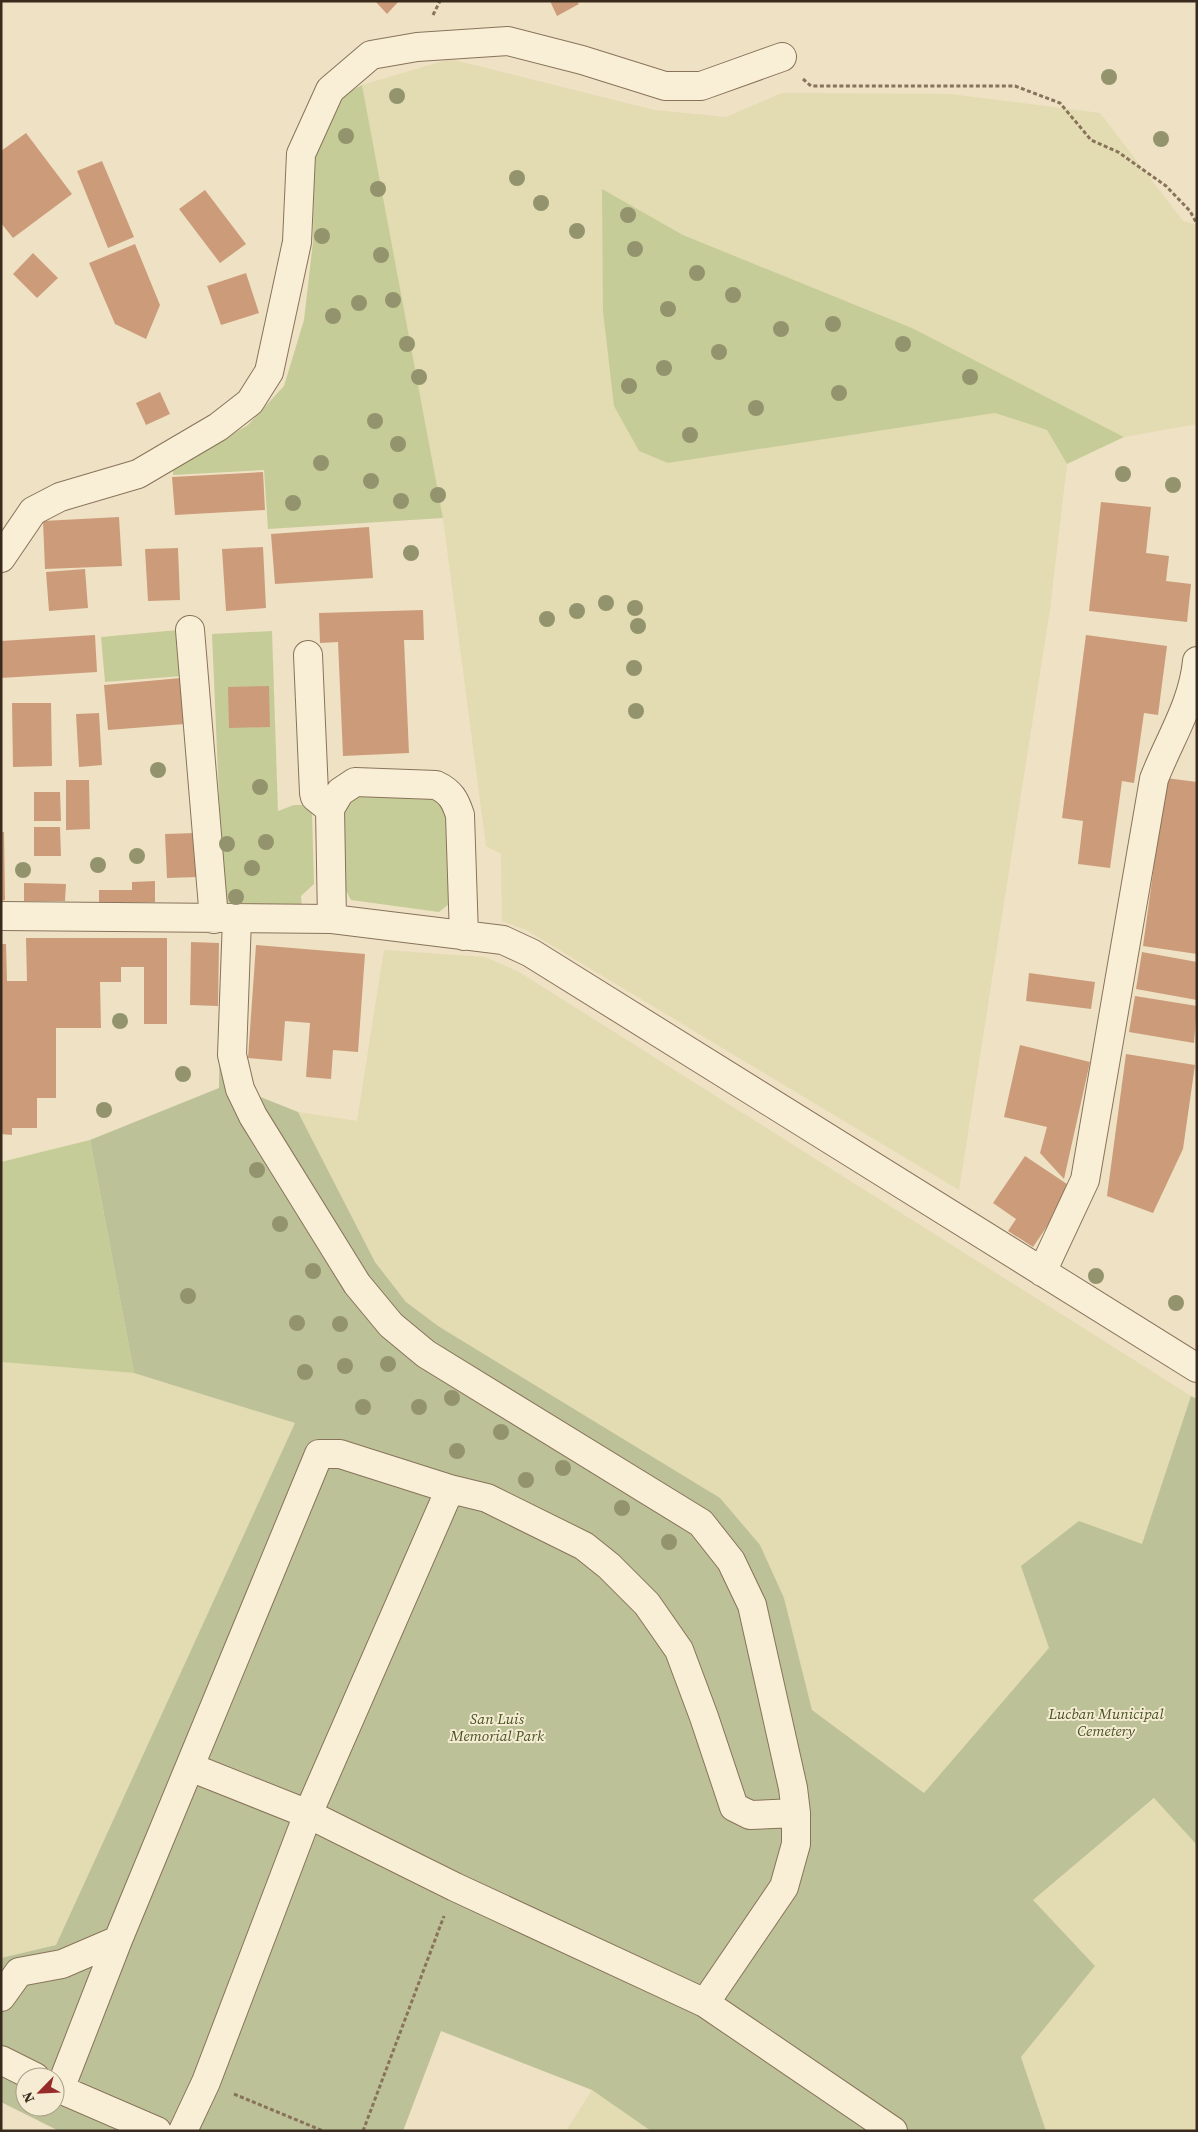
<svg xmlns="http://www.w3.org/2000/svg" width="1198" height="2132" font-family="'Source Serif 4',serif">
  <rect width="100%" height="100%" fill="#eee1c4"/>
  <!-- farmland -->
  <path fill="#e3dbb1" d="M450 59 654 110 726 117 782 93 950 94 1100 113 1183 221 1197 225V424L1124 437 912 328 683 235 602 190 668 463 995 413 1047 430 1067 464 1050 609 959 1190 526 930 502 921 501 854 486 846 443 518 362 85Z
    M384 950 485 957 519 972 1191 1396 1142 1545 1079 1521 1050 1648 924 1793 812 1710 784 1598 406 1302 375 1262 298 1112 357 1121Z
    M1 1362 134 1373 295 1423 56 1945 1 1958Z
    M1155 1798 1197 1845V2131H1046L1021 2057 1095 1966 1032 1900Z
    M592 2090 651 2131H566Z"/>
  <!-- green -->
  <path fill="#c6cc98" d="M362 85 443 518 268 529 264 470 173 475V462L211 447 248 425 284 386 304 320 313 242 314 153 343 95Z
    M602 189 683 235 912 328 1124 437 1067 464 1047 430 995 413 668 463 639 451 614 406 603 311Z
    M178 630 182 676 105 682 101 637Z
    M272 631 278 811 294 805H304L312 813 314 884 301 896 302 910 224 913 212 634Z
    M360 792 436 798 446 814 449 904 439 912 351 900 343 885 344 802Z
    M90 1140 134 1373 1 1362V1162Z"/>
  <!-- cemetery -->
  <path fill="#bcc197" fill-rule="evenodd" d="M221 942 246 943 243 1051 258 1096 298 1112 375 1262 406 1302 438 1326 720 1498 760 1545 784 1598 812 1710 924 1793 1049 1648 1021 1566 1079 1521 1142 1544 1191 1396 1197 1399V1845L1154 1798 1033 1900 1095 1966 1021 2057 1046 2131H651L592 2090 441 2031 403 2131H59L1 2102V1958L56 1945 295 1423 134 1373 90 1140 219 1088ZM25 2077H55V2107H25Z"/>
  <!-- building -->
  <path fill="#cc9c7a" d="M375 1H399L387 14Z
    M550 1H577L579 4 557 16Z
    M26 133 72 194 13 238 1 223V151Z
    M102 161 134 237 108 248 77 171Z
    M205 190 246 244 220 263 179 209Z
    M135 244 160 305 146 339 115 324 89 263Z
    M33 253 58 278 37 298 13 274Z
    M246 273 259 313 221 325 207 286Z
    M160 392 170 414 146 425 136 403Z
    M263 472 265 510 175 515 172 477Z
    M1101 502 1151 507 1146 553 1169 556 1166 581 1191 584 1187 622 1089 611Z
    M119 517 122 566 45 569 43 521Z
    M369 527 373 578 275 584 271 534Z
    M263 547 266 608 226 611 222 549Z
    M178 548 180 600 148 601 145 549Z
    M85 569 88 608 49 611 46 572Z
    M423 610 424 640H404L409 753 343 756 338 642 320 643 319 613Z
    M95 635 97 672 1 678V641Z
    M1086 635 1167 646 1158 715 1144 713 1134 783 1122 781 1110 868 1078 864 1083 821 1062 818Z
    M181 678 185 724 108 730 104 685Z
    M269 686 270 727 229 728 228 687Z
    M12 703H51L52 766 13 767Z
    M99 713 102 765 79 767 76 714Z
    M1166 778 1197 782V954L1143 946Z
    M66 780H89L90 829 66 830Z
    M34 792H60L61 821H34Z
    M34 827H60L61 856H34Z
    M1 832H4L5 900 1 901Z
    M196 833 198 877 167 878 165 834Z
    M155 881V902L99 903V890H132V882Z
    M24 883 66 884 65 901H24Z
    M26 938H167V1024H144V967H121V982H100L101 1028H56V1098H37V1128H12V1135L1 1134V944H6L7 981H27Z
    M191 942 219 943 218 1006 190 1005Z
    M256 945 365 954 358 1052 333 1050 331 1079 306 1077 310 1023 285 1021 282 1061 248 1058Z
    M1142 952 1197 962V1000L1136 989Z
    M1029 973 1095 982 1091 1009 1026 1001Z
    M1135 996 1197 1006 1194 1043 1129 1032Z
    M1020 1045 1090 1062 1064 1179 1040 1153 1047 1127 1004 1117Z
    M1126 1054 1195 1065 1183 1149 1153 1213 1107 1196Z
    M1025 1156 1073 1188 1033 1247 1008 1231 1016 1219 993 1203Z"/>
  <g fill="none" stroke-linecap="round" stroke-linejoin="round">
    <defs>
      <path id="minor" d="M1 558 33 511 60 497 138 474 218 427 250 402 269 372 297 242 301 154 330 90 371 55 417 47 508 41 582 60 665 86H701L782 57
        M190 630 214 919
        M308 655 314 793 315 797 330 809 332 919
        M330 809 340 792 355 782 436 785C451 792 455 800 460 815L464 936
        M1 916 332 919 503 940 531 953 1197 1368
        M237 919 232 1055 240 1089 253 1116 357 1284 391 1325 426 1354 701 1523 731 1561 752 1605 793 1788 796 1813V1844L784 1887 705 2003
        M1042 1272 1085 1180 1154 779C1169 740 1193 704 1197 661
        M190 1767 308 1814 455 1887 705 2003 893 2131
        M1 1997 19 1972 62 1964 118 1940
        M1 2060 35 2077
        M55 2087 157 2131
        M60 2089 118 1940 319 1454H340L450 1489 487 1498 584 1546 609 1566 647 1604 679 1650 704 1717 734 1807 750 1815 796 1813
        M183 2131 206 2082 308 1814 450 1489"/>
    </defs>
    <!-- minor casing -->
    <use href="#minor" stroke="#88735a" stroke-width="30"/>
    <!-- path -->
    <path stroke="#88735a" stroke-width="3" stroke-dasharray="4 2.5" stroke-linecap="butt" d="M433 15 440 1
      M803 79 811 86H1015L1060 103 1091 140 1118 152 1166 186 1190 211 1197 224
      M234 2094 323 2131
      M363 2131 444 1916"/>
    <!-- minor -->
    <use href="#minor" stroke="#f9efd7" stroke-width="28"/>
  </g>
  <!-- trees -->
  <g fill="#93946d">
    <circle cx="1109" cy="77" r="8"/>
    <circle cx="397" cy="96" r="8"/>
    <circle cx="346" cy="136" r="8"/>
    <circle cx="1161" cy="139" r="8"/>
    <circle cx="517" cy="178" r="8"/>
    <circle cx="378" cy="189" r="8"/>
    <circle cx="541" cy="203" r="8"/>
    <circle cx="628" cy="215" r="8"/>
    <circle cx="577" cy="231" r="8"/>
    <circle cx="322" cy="236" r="8"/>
    <circle cx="635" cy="249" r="8"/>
    <circle cx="381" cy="255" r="8"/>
    <circle cx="697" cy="273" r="8"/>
    <circle cx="733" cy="295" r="8"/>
    <circle cx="393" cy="300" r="8"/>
    <circle cx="359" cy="303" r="8"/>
    <circle cx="668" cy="309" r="8"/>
    <circle cx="333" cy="316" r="8"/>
    <circle cx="833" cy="324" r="8"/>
    <circle cx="781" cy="329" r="8"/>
    <circle cx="407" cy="344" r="8"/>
    <circle cx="903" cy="344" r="8"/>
    <circle cx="719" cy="352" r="8"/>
    <circle cx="664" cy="368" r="8"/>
    <circle cx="419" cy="377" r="8"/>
    <circle cx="970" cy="377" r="8"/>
    <circle cx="629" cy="386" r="8"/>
    <circle cx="839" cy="393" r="8"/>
    <circle cx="756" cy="408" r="8"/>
    <circle cx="375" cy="421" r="8"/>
    <circle cx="690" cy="435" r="8"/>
    <circle cx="398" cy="444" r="8"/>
    <circle cx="321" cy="463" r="8"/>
    <circle cx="1123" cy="474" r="8"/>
    <circle cx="371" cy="481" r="8"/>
    <circle cx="1173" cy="485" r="8"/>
    <circle cx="438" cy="495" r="8"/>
    <circle cx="401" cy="501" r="8"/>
    <circle cx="293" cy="503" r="8"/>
    <circle cx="411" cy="553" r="8"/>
    <circle cx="606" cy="603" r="8"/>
    <circle cx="635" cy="608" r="8"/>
    <circle cx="577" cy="611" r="8"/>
    <circle cx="547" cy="619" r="8"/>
    <circle cx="638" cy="626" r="8"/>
    <circle cx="634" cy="668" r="8"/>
    <circle cx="636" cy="711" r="8"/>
    <circle cx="158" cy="770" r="8"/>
    <circle cx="260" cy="787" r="8"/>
    <circle cx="266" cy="842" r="8"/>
    <circle cx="227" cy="844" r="8"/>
    <circle cx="137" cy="856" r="8"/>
    <circle cx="98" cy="865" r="8"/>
    <circle cx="252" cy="868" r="8"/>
    <circle cx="23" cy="870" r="8"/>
    <circle cx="236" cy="897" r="8"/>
    <circle cx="120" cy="1021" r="8"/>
    <circle cx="183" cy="1074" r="8"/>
    <circle cx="104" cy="1110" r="8"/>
    <circle cx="257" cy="1170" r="8"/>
    <circle cx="280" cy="1224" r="8"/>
    <circle cx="313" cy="1271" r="8"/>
    <circle cx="1096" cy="1276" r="8"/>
    <circle cx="188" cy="1296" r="8"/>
    <circle cx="1176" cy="1303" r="8"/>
    <circle cx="297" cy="1323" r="8"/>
    <circle cx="340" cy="1324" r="8"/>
    <circle cx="388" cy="1364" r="8"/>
    <circle cx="345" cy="1366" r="8"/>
    <circle cx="305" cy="1372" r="8"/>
    <circle cx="452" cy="1398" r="8"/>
    <circle cx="363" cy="1407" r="8"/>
    <circle cx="419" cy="1407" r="8"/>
    <circle cx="501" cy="1432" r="8"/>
    <circle cx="457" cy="1451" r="8"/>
    <circle cx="563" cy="1468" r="8"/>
    <circle cx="526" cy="1480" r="8"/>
    <circle cx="622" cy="1508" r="8"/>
    <circle cx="669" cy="1542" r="8"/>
  </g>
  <g text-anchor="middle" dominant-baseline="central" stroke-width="4" stroke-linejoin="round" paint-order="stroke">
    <!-- park labels -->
    <g font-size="15" font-style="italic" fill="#485525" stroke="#f5ecd3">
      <text x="1106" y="1713">Lucban Municipal<tspan x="1106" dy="17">Cemetery</tspan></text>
      <text x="497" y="1718">San Luis<tspan x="497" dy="17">Memorial Park</tspan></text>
    </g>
  </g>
  <!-- border -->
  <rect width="1198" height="2132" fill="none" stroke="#382b1e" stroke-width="5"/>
  <!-- north arrow -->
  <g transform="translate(40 2092) rotate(246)"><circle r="24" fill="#f5ecd3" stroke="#a99f8b"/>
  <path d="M0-4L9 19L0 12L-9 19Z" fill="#972b2b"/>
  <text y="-8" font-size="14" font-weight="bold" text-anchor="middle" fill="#382b1e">N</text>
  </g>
</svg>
